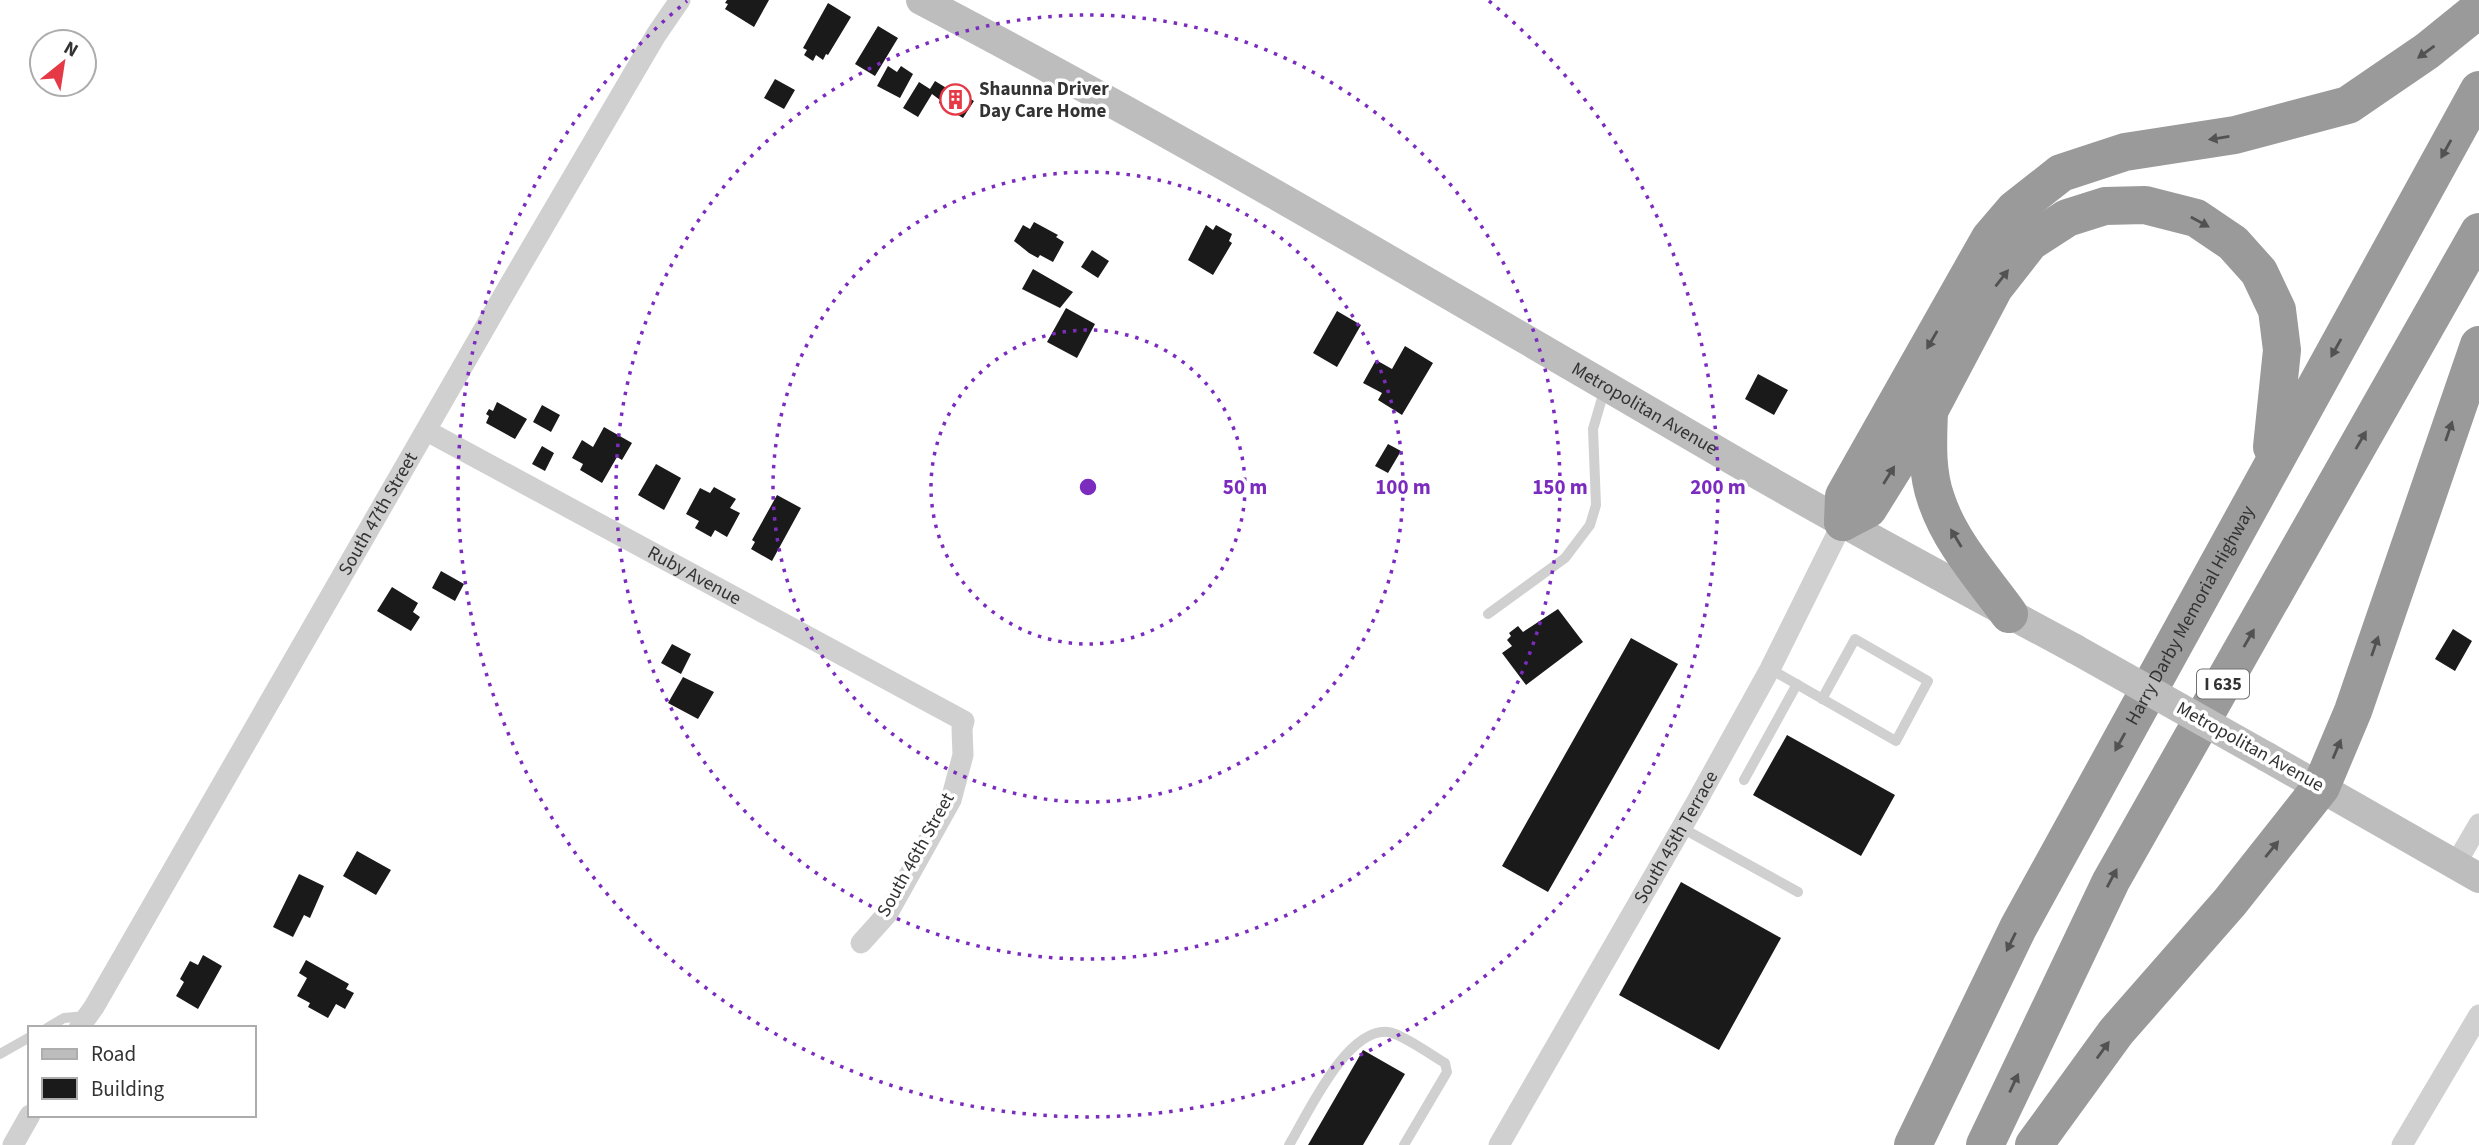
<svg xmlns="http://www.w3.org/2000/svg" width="2479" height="1145" font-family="'Source Sans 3',sans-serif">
  <rect width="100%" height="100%" fill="#fff"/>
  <!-- building -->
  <path fill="#1a1a1a" d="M727 0H769L754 27 725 9 728 4 725 3Z
    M828 3 851 17 828 55 826 54 823 60 816 55 813 61 804 55 807 50 803 48Z
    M878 26 898 38 875 76 855 64Z
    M888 66 897 72 901 66 913 74 900 98 877 86Z
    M775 79 795 90 784 109 764 98Z
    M935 81 948 89 949 86 974 101 963 118 939 103 940 100 932 94 918 117 903 108 919 82 930 89Z
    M1034 222 1058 235 1056 237 1064 242 1053 262 1040 255 1038 258 1029 253 1014 241 1023 225 1030 229Z
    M1206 225 1213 230 1216 225 1232 234 1229 241 1232 243 1213 275 1188 260Z
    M1092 250 1109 261 1098 278 1081 267Z
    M1033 269 1073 292 1060 308 1022 289Z
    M1066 308 1095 324 1077 358 1047 342Z
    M1337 311 1361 325 1337 367 1313 353Z
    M1405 346 1433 363 1402 415 1378 400 1382 393 1363 383 1376 360 1392 369Z
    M1758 374 1788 390 1774 415 1745 399Z
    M497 402 527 419 515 439 486 423 489 416 486 414 489 409 493 411Z
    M542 405 560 415 551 432 533 422Z
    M604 427 632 443 622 460 617 457 602 483 580 470 583 464 572 458 582 440 593 447Z
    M1388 444 1401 451 1388 473 1375 466Z
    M542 446 554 453 545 471 532 464Z
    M656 464 681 478 664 510 638 495Z
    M714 487 736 499 730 508 740 513 727 537 715 530 711 537 695 528 699 521 686 514 700 488 710 493Z
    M777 495 801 508 772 561 751 549 755 542 752 540Z
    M441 571 464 584 455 601 432 588Z
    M392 587 418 603 413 612 420 617 411 631 377 611Z
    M1558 609 1583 642 1526 685 1502 653 1512 646 1507 640 1511 636 1509 633 1518 626 1523 632Z
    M2453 629 2472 641 2455 671 2435 659Z
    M1631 638 1678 664 1548 892 1502 866Z
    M672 644 691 654 681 674 661 663Z
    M683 677 714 692 698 719 668 703Z
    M1787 735 1895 795 1861 856 1753 795Z
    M357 851 391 870 376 895 343 876Z
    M299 874 324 886 310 918 304 915 293 937 273 927Z
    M1681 882 1781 938 1719 1050 1619 995Z
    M203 955 222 966 198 1009 176 996 184 982 180 979 190 961 198 965Z
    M306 960 349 984 346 989 354 993 345 1009 336 1004 328 1018 308 1007 310 1003 297 996 307 978 299 973Z
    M1363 1050 1405 1074 1363 1145H1308Z"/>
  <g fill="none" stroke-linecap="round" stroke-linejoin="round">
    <!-- service -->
    <path stroke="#d0d0d0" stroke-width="10" d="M1488 614 1565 558 1590 525 1596 505 1593 429 1605 388
      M1770 669 1896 741 1928 681 1855 639 1822 699
      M1744 780 1797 684
      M1682 828 1798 892
      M47 1028 64 1018 86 1016
      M0 1054 30 1037
      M1289 1145C1308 1114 1346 1028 1388 1032 1400 1033 1433 1056 1445 1063L1447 1072 1404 1145"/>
    <!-- minor -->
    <g stroke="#d0d0d0" stroke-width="21">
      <path id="s1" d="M427 431 964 721 962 728 963 755 951 800 888 913 861 943"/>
      <path d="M2455 865 2479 824"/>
      <path id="s2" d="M79 1028 94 1007 510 284 656 35 680 0"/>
      <path d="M13 1145 30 1115"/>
      <path id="s3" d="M1499 1145 1697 801 1770 669 1843 522"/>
      <path d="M2402 1145 2479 1015"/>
    </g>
    <!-- secondary -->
    <g stroke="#bdbdbd" stroke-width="30">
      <path id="s4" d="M921 0C1194 143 1459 301 1726 456 1841 523 1958 586 2075 649"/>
      <path d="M2267 757 2479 878"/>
    </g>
    <!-- motorway -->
    <g stroke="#9a9a9a" stroke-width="38">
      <path d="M1929 411C1928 440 1926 471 1936 499 1950 542 1983 578 2009 614"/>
      <path d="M1843 522 1844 496 1990 238 2014 210 2061 173 2125 152 2235 135 2348 105 2427 51 2479 9"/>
      <path d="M1843 522 1868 509 1929 411 1994 288 2030 242 2067 218 2105 206 2145 205 2196 218 2233 243 2259 272 2277 310 2282 350 2272 447"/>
      <path id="s5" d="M1913 1145 2018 928 2479 90"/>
      <path d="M1985 1145 2111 881 2479 232"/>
      <path d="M2034 1145 2116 1032 2230 902 2321 787 2353 711 2479 345"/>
    </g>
    <!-- secondary-bridge -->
    <path stroke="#bdbdbd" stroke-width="30" d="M2075 649 2267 757"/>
  </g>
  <!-- one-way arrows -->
  <defs><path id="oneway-solid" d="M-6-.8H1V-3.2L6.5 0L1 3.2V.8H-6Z" transform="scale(1.75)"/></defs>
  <g fill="#525252">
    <use href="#oneway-solid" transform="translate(2426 52) rotate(144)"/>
    <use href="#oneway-solid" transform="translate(2219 138) rotate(171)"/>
    <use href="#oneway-solid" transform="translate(2446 149) rotate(119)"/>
    <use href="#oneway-solid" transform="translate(2200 222) rotate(29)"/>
    <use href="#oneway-solid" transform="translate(2002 278) rotate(-52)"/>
    <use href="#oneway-solid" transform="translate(1932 340) rotate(120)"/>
    <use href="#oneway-solid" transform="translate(2336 348) rotate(119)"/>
    <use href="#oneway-solid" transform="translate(2449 431) rotate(-71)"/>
    <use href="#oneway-solid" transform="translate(2361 440) rotate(-60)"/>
    <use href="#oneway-solid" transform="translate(1889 475) rotate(-58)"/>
    <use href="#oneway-solid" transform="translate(1956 538) rotate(-121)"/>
    <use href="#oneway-solid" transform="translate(2249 638) rotate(-60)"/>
    <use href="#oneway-solid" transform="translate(2375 646) rotate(-71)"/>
    <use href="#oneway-solid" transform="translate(2120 742) rotate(119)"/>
    <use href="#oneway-solid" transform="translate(2337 749) rotate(-67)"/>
    <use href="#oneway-solid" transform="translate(2272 849) rotate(-51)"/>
    <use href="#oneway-solid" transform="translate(2112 878) rotate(-62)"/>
    <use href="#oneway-solid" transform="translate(2011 942) rotate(116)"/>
    <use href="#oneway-solid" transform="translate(2103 1050) rotate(-54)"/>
    <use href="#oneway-solid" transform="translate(2014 1083) rotate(-65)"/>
  </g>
  <!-- distance rings -->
  <g fill="none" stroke="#7b2cbf" stroke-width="3.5" stroke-dasharray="3.5 7">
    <circle cx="1088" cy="487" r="157"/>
    <circle cx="1088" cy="487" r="315"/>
    <circle cx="1088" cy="487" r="472"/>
    <path d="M1489 1A630 630 0 1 1 687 1"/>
  </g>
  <!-- icons -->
  <defs>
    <symbol id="building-ring" viewBox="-11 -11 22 22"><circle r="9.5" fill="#fff" stroke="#e63946" stroke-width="1.5"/><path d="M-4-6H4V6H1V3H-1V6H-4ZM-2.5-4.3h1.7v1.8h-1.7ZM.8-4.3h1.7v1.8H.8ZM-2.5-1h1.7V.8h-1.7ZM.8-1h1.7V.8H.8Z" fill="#e63946"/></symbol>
  </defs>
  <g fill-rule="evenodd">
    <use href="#building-ring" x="938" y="82" width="35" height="35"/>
  </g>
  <g text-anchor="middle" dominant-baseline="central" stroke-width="7" stroke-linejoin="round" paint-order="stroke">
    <!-- shield labels -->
    <rect fill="#fff" stroke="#707070" stroke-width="2" x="2197" y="669.5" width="52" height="29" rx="5"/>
    <g font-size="18" font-weight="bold" fill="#333">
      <text x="2223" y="684">I 635</text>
    </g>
    <!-- poi labels -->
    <g font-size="19" font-weight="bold" fill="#333" stroke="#fff" text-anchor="start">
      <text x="979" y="89">Shaunna Driver<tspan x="979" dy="22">Day Care Home</tspan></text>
    </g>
    <!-- street labels -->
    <g font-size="19" fill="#333" stroke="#fff">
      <text stroke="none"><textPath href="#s4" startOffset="831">Metropolitan Avenue</textPath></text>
      <text stroke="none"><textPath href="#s2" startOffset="595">South 47th Street</textPath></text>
      <text stroke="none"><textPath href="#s1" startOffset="304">Ruby Avenue</textPath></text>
      <text stroke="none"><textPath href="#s5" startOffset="598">Harry Darby Memorial Highway</textPath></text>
      <text transform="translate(2250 747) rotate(29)">Metropolitan Avenue</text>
      <text stroke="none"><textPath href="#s3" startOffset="355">South 45th Terrace</textPath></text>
      <text transform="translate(916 855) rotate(-61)">South 46th Street</text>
    </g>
  </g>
  <circle cx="1088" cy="487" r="10" fill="#7b2cbf" stroke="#fff" stroke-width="3.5"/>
  <g font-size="21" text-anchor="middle" font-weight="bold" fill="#7b2cbf" stroke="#fff" stroke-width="7" stroke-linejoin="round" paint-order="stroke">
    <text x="1245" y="494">50 m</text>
    <text x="1403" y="494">100 m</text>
    <text x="1560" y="494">150 m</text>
    <text x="1718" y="494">200 m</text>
  </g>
  <!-- legend -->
  <rect x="28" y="1026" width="228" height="91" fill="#ffffff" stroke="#adadad" stroke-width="2"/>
  <rect x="42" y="1049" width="35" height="10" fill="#bdbdbd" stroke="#adadad" stroke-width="2"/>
  <text x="91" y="1061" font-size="21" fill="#333333">Road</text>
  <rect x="42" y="1078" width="35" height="21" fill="#1a1a1a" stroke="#adadad" stroke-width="2"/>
  <text x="91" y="1096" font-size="21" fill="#333333">Building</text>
  <!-- north arrow -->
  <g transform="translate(63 63) rotate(30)"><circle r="33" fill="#ffffff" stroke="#adadad" stroke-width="2"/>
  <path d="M0-5L12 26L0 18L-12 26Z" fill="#e63946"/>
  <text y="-10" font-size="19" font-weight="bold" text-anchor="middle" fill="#333333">N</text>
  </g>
</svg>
